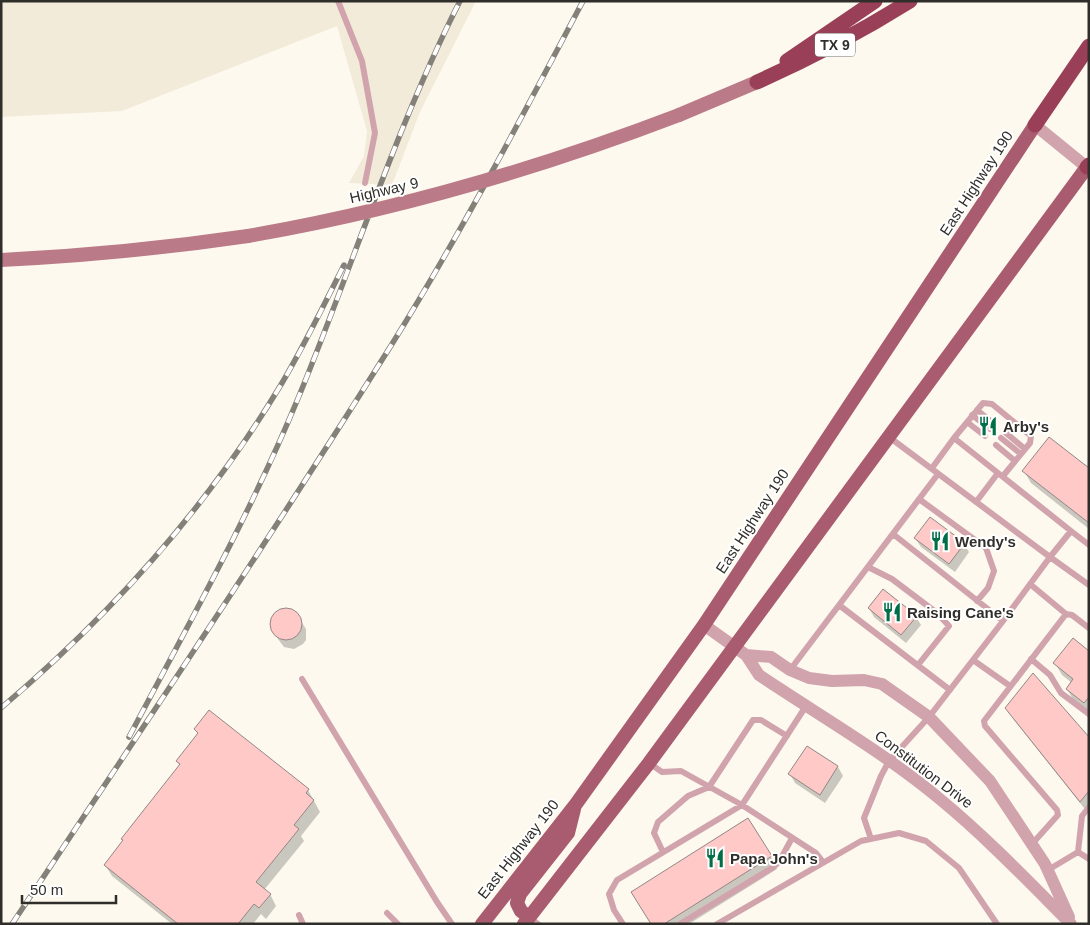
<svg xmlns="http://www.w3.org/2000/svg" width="1090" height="925" font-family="Helvetica,sans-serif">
  <rect width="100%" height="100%" fill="#fdf9ee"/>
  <!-- built -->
  <path fill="#f2ebda" d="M1 1H476L420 112 392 185 349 183 364 156 367 131 337 26 122 111 1 117Z"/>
  <!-- shadow -->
  <path fill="#0003" d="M1089 470V529L1031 483 1024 471Z
    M915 538 964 544 969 552 955 572 921 547Z
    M869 608 916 617 921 625 906 643 874 617Z
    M285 609 295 612 306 629V640L303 644 294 649 284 647 278 639 271 626 273 617 280 610Z
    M1089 653V712L1074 701 1067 689 1072 683 1062 675 1055 663Z
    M1007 708 1089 739 1088 813 1014 720Z
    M195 729 308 790 320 812 301 836 304 841 264 890 270 894 276 906 266 919 261 914 253 924H172L112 876 105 865 180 766 177 761 198 734Z
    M807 748 838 767 843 776 825 803 795 783 790 774Z
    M771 857 777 869 689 924H652Z"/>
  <!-- building -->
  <path fill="#fec9c7" stroke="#938787" d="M1049 437 1089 468V523L1022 471Z
    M930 517 965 543 949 564 914 538Z
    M883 589 917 616 901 635 868 608Z
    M270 624a16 16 0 1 1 32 0a16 16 0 1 1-32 0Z
    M1073 638 1089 651V697L1084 703 1066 689 1073 679 1053 663Z
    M1033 673 1089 737V791L1080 802 1005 708Z
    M209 710 309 789 306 793 314 800 294 825 299 829 256 882 271 894 259 908 254 904 238 924H178L104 865 123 840 121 839 180 764 176 761 198 733 194 729Z
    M807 746 838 766 820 795 788 774Z
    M748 818 772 856 664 924H651L631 892Z"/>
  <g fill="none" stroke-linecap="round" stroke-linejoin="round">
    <!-- service -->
    <path stroke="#d1a4ad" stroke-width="6" d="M338 1 362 61 375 133 365 183
      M977 410 993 423
      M972 415 990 429
      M967 422 985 436
      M1006 433 1025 449
      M954 438 983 403 992 404 1031 436 1030 443 1003 476
      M1001 438 1021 454
      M996 445 1015 461
      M932 468 954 438 998 473
      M919 499 986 548 994 571 988 588 977 601
      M976 502 998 473 1071 531
      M893 534 1003 621
      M1089 545 1071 531 1050 557 1089 585
      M868 567 892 579 937 613 949 626 918 665
      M1030 584 1066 614
      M839 605 950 690
      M1031 659 1050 675 1061 693 1089 714
      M973 660 1010 686
      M790 670 938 474
      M302 679 437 902 452 924
      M649 763 662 772 681 771 742 805 806 706
      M871 839 864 818 881 776 889 761 929 717 1003 621 1050 557 889 437
      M1032 844 1058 815 1057 810 985 726 984 721 1066 614 1072 615 1089 628
      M663 852 654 833 658 822 688 796 709 787 753 720H761L787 736
      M1078 852 1089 859
      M1048 870 1078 852 1082 816 1089 807
      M387 913 398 924
      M299 915 303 924
      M529 917 538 924
      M623 924 614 910 609 894 617 880 742 805 816 853 823 862
      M680 924 772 868 779 862 792 838
      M717 924 861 841 899 833 926 841 959 868 997 924"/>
    <!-- minor -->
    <path stroke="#d1a4ad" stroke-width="12" d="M1035 125 1089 169
      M704 625 746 655 759 675C820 716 885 753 941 800 987 838 1029 882 1071 924
      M746 655 771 657 790 670 809 678 832 681 864 680 882 684 929 717 990 781 1045 864 1069 917"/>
    <!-- secondary -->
    <path stroke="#bb7a88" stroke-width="14" d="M679 115 757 82
      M1 260C84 256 166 248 248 236"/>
    <!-- primary -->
    <path stroke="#a95c6f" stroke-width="14" d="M529 917 521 911 517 903 520 894 568 833 574 809
      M482 924 576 804 704 625 1035 125
      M524 924 649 763 1087 167"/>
    <!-- motorway -->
    <path stroke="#994058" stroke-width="15" d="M787 61 875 1
      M757 82C811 58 859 33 910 1
      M1035 125 1089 46
      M1087 167 1089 165"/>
    <defs>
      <path id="rail" d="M1 708C112 614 207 508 282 383 305 344 324 305 344 265
        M129 737C188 625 251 513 299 396 353 265 396 127 460 1
        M12 924C140 732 269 540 392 344 461 233 522 117 583 1"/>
    </defs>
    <!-- rail casing -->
    <use href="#rail" stroke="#84817a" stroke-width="5.5"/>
    <!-- rail -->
    <use href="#rail" stroke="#fff" stroke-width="4" stroke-dasharray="11" stroke-linecap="butt"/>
    <!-- secondary-bridge -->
    <path stroke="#bb7a88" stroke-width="14" d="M248 236C398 210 538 169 679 115"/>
  </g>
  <!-- icons -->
  <defs>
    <symbol id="restaurant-bare" viewBox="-9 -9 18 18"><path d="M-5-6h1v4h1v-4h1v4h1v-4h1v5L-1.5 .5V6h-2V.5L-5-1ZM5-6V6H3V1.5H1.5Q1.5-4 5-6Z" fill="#006f47" stroke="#fff" stroke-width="2.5" paint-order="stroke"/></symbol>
  </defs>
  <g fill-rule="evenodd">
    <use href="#restaurant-bare" x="974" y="412" width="28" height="28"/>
    <use href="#restaurant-bare" x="926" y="527" width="28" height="28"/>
    <use href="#restaurant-bare" x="878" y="598" width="28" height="28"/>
    <use href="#restaurant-bare" x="701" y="844" width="28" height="28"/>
  </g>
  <g text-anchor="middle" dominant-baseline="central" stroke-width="4" stroke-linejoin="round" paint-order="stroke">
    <!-- shield labels -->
    <rect fill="#fff" stroke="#6e6d6a" stroke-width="1" x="815" y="33.5" width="40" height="23" rx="4"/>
    <g font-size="14" font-weight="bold" fill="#302e2a">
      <text x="835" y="45">TX 9</text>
    </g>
    <!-- street labels -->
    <g font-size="15" fill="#302e2a" stroke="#fff">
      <text transform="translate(976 183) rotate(-57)">East Highway 190</text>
      <text transform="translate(384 190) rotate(-13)">Highway 9</text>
      <text transform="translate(752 521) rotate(-57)">East Highway 190</text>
      <text transform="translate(924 769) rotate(37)">Constitution Drive</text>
      <text transform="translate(518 849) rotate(-52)">East Highway 190</text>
    </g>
    <!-- poi labels -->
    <g font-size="15" font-weight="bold" fill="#302e2a" stroke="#fff" text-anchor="start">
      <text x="1003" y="426">Arby's</text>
      <text x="955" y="541">Wendy's</text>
      <text x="907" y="612">Raising Cane's</text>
      <text x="730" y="858">Papa John's</text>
    </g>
  </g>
  <!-- border -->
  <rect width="1090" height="925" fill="none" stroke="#302e2a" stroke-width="5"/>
  <!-- scale -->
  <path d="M22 895v8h94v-8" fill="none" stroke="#302e2a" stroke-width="2.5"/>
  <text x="30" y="895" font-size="15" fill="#302e2a" stroke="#ffffff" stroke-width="4" paint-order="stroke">50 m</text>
</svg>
